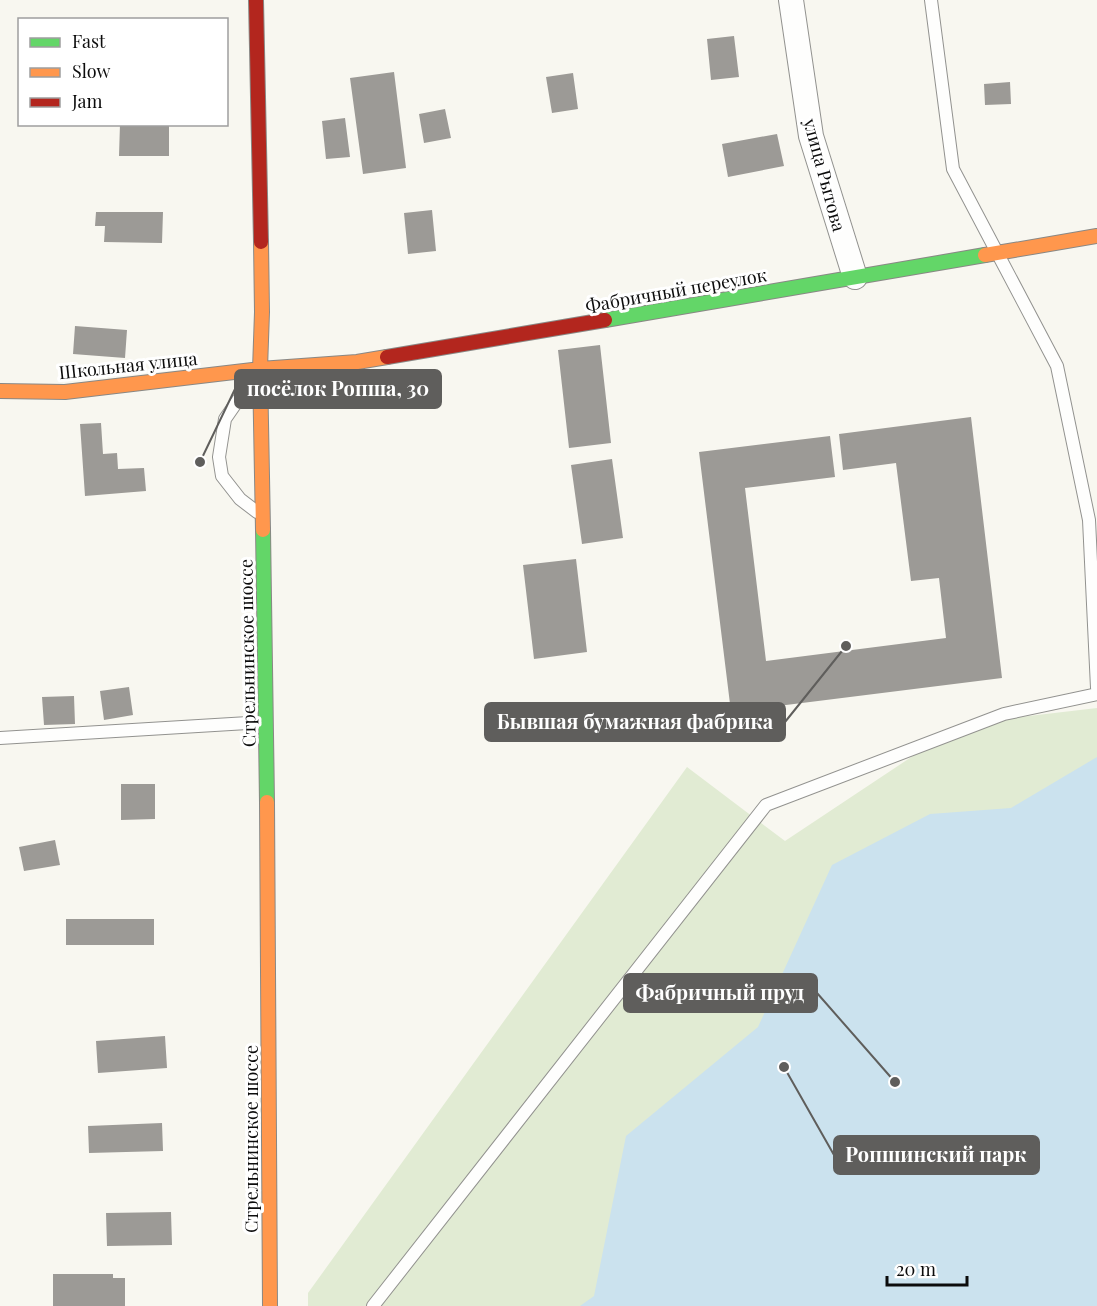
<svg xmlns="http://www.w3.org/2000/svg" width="1097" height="1306" font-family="'Playfair Display',serif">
  <rect width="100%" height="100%" fill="#f8f7f0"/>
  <!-- green -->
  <path fill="#e1ebd3" d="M1097 708V1306H308V1293L687 767 785 841 961 724Z"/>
  <!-- water -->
  <path fill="#cbe2ee" d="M1097 757V1306H580L594 1296 626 1136 758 1027 832 865 930 814 1011 808Z"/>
  <!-- building -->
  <path fill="#9c9a96" d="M734 36 739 77 711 80 707 39Z
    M394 72 406 168 363 174 350 78Z
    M573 73 578 109 552 113 546 77Z
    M1010 82 1011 104 985 105 984 84Z
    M445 109 451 138 424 143 419 114Z
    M345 118 350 157 326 159 322 121Z
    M120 124H169V156H119Z
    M777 134 784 166 728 177 722 144Z
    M432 210 436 251 408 254 404 213Z
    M96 212H163L162 243 104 242 105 226H95Z
    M75 326 127 330 125 358 73 354Z
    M600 345 611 443 569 448 558 350Z
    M971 417 1002 678 731 712 699 452 830 436 835 477 745 488 766 661 946 638 939 578 911 581 896 463 843 470 839 434Z
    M101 423 103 454 117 453 118 469 144 468 146 491 85 496 80 424Z
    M612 459 623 538 582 544 571 465Z
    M576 559 587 652 534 659 523 565Z
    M129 687 133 715 104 720 100 691Z
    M74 696 75 724 44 725 42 697Z
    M121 784H155V819L121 820Z
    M55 840 60 865 24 871 19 847Z
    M66 919H154V945H66Z
    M165 1036 167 1068 98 1073 96 1041Z
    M162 1123 163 1151 89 1153 88 1126Z
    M171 1212 172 1245 107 1246 106 1213Z
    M53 1274H113V1278H125V1306H53Z"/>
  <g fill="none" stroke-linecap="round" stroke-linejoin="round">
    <defs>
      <path id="lane" d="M931 0 953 169 1057 366 1089 520 1097 688
        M254 377 225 419 219 457 222 476 240 499 257 512
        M0 738 265 722
        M373 1306 766 805 1004 714 1097 694"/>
      <path id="street" d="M791 0 811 136 855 277"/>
      <path id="fast" d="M605 320 985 255
        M263 530 267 802"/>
      <path id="slow" d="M261 242 262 312 260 369 263 530
        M985 255 1097 236
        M0 391 65 392 260 369 357 362 387 357
        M267 802 270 1306"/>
      <path id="jam" d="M256 0 261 242
        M387 357 605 320"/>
    </defs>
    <!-- lane casing -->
    <use href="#lane" stroke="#92928f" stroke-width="14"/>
    <!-- street casing -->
    <use href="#street" stroke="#92928f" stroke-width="26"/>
    <!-- fast casing -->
    <use href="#fast" stroke="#898885" stroke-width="16"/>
    <!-- slow casing -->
    <use href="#slow" stroke="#898885" stroke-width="16"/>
    <!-- jam casing -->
    <use href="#jam" stroke="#898885" stroke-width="16"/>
    <!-- lane -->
    <use href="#lane" stroke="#fefefd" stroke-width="12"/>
    <!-- street -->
    <use href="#street" stroke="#fefefd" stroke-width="24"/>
    <!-- fast -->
    <use href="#fast" stroke="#63d668" stroke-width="14"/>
    <!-- slow -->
    <use href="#slow" stroke="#ff974d" stroke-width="14"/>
    <!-- jam -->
    <use href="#jam" stroke="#b3261e" stroke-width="14"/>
  </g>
  <g text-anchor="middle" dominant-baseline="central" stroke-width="6" stroke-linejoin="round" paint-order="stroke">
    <!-- street labels -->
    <g font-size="18" fill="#0c0c0c" stroke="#fff">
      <text transform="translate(825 175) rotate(75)">улица Рытова</text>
      <text transform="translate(676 290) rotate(-10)">Фабричный переулок</text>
      <text transform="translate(128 365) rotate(-6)">Школьная улица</text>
      <text transform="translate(247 653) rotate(-91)">Стрельнинское шоссе</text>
      <text transform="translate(251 1139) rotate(-90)">Стрельнинское шоссе</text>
    </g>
  </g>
  <!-- callouts -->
  <path fill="none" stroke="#5f5e5c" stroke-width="2" d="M200 462L235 389M846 646L785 722M895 1082L817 993M784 1067L834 1155"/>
  <g fill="#5f5e5c" stroke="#fff" stroke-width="2">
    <circle cx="200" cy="462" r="6"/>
    <circle cx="846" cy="646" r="6"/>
    <circle cx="895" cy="1082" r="6"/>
    <circle cx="784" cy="1067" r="6"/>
  </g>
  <g fill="#5f5e5c" stroke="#5f5e5c" stroke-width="2">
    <rect x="235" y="370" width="206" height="38" rx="6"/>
    <rect x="485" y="703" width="300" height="38" rx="6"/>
    <rect x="624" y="974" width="193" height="38" rx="6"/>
    <rect x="834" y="1136" width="205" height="38" rx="6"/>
  </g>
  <g font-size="20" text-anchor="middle" font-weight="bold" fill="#fff">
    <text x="338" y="396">посёлок Ропша, 30</text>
    <text x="635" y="729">Бывшая бумажная фабрика</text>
    <text x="720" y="1000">Фабричный пруд</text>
    <text x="936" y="1162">Ропшинский парк</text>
  </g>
  <!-- legend -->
  <rect x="18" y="18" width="210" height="108" fill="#ffffff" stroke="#9e9e9e" stroke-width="1.5"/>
  <rect x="30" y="38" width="30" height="9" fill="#63d668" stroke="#9e9e9e" stroke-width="1.5"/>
  <text x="72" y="48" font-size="18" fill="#0c0c0c">Fast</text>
  <rect x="30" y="68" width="30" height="9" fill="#ff974d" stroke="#9e9e9e" stroke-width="1.5"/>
  <text x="72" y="78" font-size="18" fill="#0c0c0c">Slow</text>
  <rect x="30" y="98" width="30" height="9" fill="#b3261e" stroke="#9e9e9e" stroke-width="1.5"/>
  <text x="72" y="108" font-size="18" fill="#0c0c0c">Jam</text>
  <!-- scale -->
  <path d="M887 1276v9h80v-9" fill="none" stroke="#0c0c0c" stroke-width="3"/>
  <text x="896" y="1276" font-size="18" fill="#0c0c0c" stroke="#ffffff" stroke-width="4.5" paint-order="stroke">20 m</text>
</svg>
